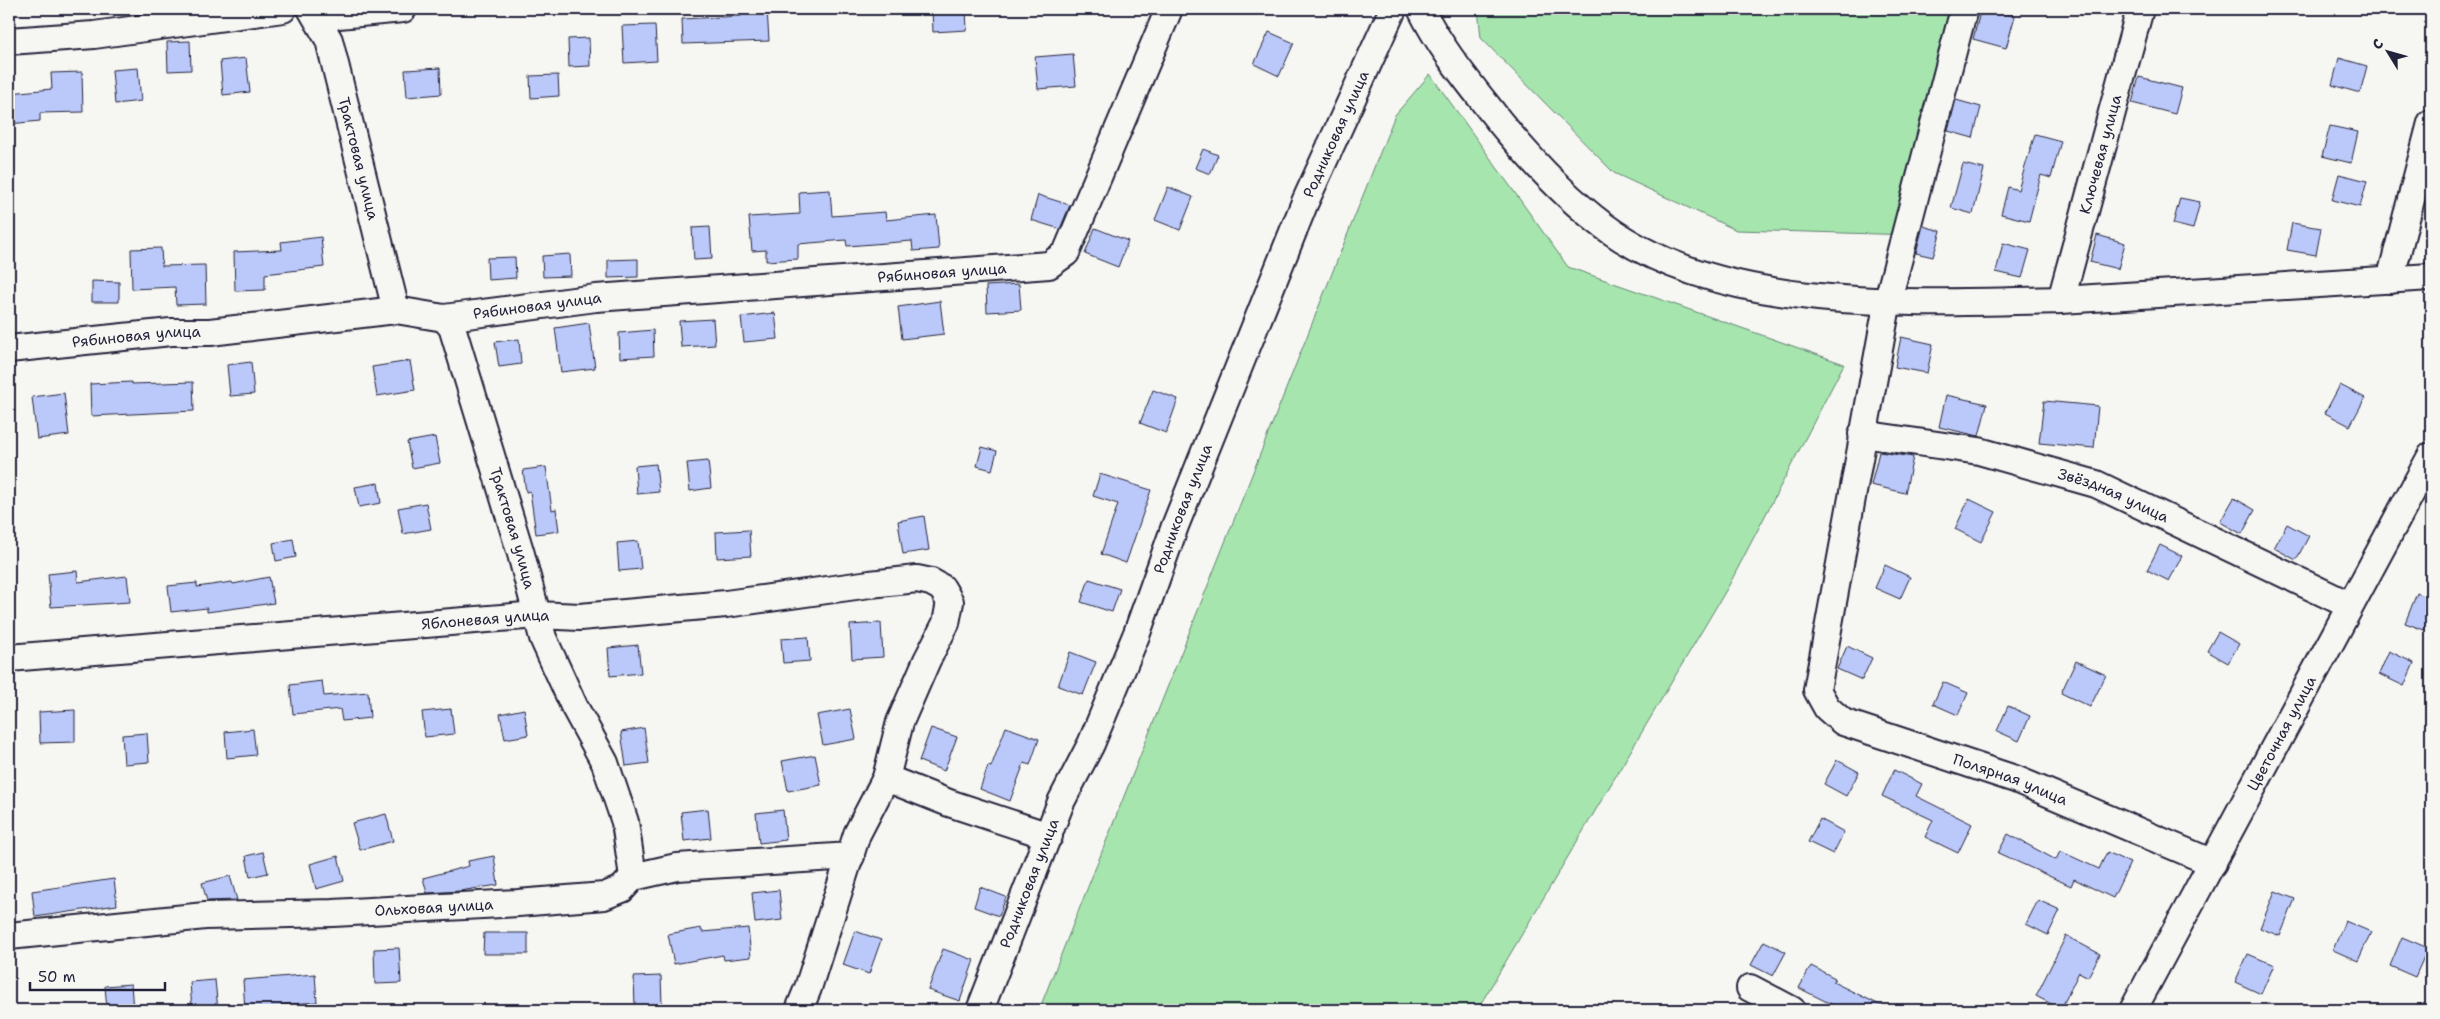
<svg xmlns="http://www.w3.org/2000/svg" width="2440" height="1019" font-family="'Shantell Sans',sans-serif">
  <rect width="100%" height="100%" fill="#f6f6f2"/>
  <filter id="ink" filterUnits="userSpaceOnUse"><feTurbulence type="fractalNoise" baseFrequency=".02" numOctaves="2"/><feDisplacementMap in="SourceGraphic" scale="10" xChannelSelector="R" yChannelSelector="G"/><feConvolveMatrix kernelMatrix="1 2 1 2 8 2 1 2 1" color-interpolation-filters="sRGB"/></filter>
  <g filter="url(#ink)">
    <!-- green -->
    <path fill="#a6e5ad" stroke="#648474" d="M1478 9H1963L1914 235 1736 230 1614 173 1481 38Z
      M1430 74 1568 267 1844 364 1728 587 1477 1010H1039L1395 115Z"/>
    <!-- building -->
    <path fill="#bbc9fa" stroke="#22223b" d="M740 9H767L769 41 683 44 682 19 741 16Z
      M932 9H966L967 30 933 32Z
      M1981 9 2015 16 2006 48 1973 39Z
      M655 25 657 61 624 63 622 26Z
      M1269 32 1294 43 1279 76 1254 64Z
      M589 38 590 66 569 67 568 39Z
      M190 41 191 70 168 71 167 42Z
      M1073 54 1076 86 1038 89 1035 57Z
      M246 58 250 92 223 95 220 61Z
      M2339 58 2367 66 2360 93 2332 85Z
      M138 68 141 101 115 104 112 70Z
      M440 68 441 94 407 97 405 70Z
      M82 72 83 112 40 113V121L9 124V93L52 89 51 73Z
      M558 75 559 96 531 98 530 76Z
      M2139 77 2182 88 2175 114 2132 103Z
      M1956 100 1981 107 1973 138 1948 131Z
      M2330 126 2358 132 2351 163 2322 156Z
      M2035 134 2061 141 2051 178 2041 175 2029 221 2001 214 2008 187 2018 190Z
      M1203 149 1218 155 1210 174 1195 168Z
      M1963 164 1984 169 1973 214 1951 208Z
      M2339 174 2367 181 2360 207 2332 200Z
      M1168 187 1193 197 1180 230 1155 220Z
      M830 190 832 216 885 212 886 220 936 215 939 249 913 251 912 241 847 246 846 240 798 244V259L766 261V250L752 251 749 217 800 214 799 192Z
      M1038 195 1070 205 1060 229 1031 220Z
      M2180 198 2200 202 2193 229 2173 224Z
      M2292 223 2321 228 2316 255 2287 250Z
      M1923 226 1941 231 1933 257 1916 253Z
      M710 227 712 259 694 260 692 228Z
      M1095 228 1128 241 1118 267 1085 254Z
      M2097 235 2125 243 2118 269 2090 262Z
      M321 237 324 267 265 274V290L235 291 234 252 282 250 281 242Z
      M2003 243 2030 250 2022 278 1996 272Z
      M161 248 162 266 205 265 206 304 176 305 175 287 132 289 131 249Z
      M570 254 571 276 543 277 542 256Z
      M515 257 516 278 488 280 487 258Z
      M638 259V277L608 278V260Z
      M92 281 119 282V302H92Z
      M1019 284 1021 310 987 312 986 286Z
      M940 301 944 334 902 339 898 307Z
      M775 313 778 339 744 342 741 317Z
      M713 319 715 345 681 347 679 321Z
      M589 323 595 368 561 372 555 328Z
      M653 330 654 356 620 358 619 333Z
      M1901 337 1933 344 1927 373 1895 367Z
      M519 339 521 364 499 367 495 342Z
      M410 361 415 390 377 396 372 367Z
      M251 362 254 394 230 396 227 365Z
      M132 382V384L193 382 194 411 91 416 90 384Z
      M2340 385 2365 398 2350 426 2325 413Z
      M1153 390 1178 399 1166 433 1140 423Z
      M64 393 69 435 37 439 32 397Z
      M1946 395 1987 404 1979 436 1939 427Z
      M2044 401 2098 406 2094 448 2039 443Z
      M435 437 440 463 412 468 407 442Z
      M982 447 997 451 992 470 977 466Z
      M1879 452 1913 457 1905 493 1871 485Z
      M708 461 711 488 690 491 687 463Z
      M656 464 659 492 637 494 635 466Z
      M546 467 552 510 556 509 559 531 536 534 530 491 526 492 523 470Z
      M1100 474 1151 490 1126 563 1101 554 1118 504 1093 496Z
      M378 483 381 503 359 507 355 487Z
      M2234 498 2255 510 2242 534 2220 522Z
      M1969 499 1996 512 1981 542 1955 529Z
      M426 503 431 529 403 534 398 508Z
      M924 516 929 550 903 554 898 521Z
      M2287 524 2309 536 2296 560 2274 548Z
      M749 530 751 556 717 558 716 532Z
      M293 539 296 557 276 561 273 543Z
      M638 541 641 569 619 571 617 543Z
      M2160 545 2182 556 2169 581 2147 570Z
      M1885 565 1910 577 1900 599 1875 588Z
      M77 571 78 582 127 576 130 602 51 607 48 574Z
      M269 577 274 603 207 612V608L171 612 168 586 197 583V587L232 582 233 584Z
      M1089 579 1120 589 1112 612 1081 602Z
      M2417 593 2431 599V611L2424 630 2405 623Z
      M881 623 883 657 852 659 850 625Z
      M2218 632 2239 644 2228 663 2207 651Z
      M808 637 810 661 783 663 781 639Z
      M638 645 641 673 610 676 608 648Z
      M1847 646 1872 658 1862 680 1837 669Z
      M2389 651 2414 663 2404 686 2379 674Z
      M1070 652 1096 662 1083 695 1058 686Z
      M2076 661 2106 675 2090 707 2061 693Z
      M322 681 324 696 368 692 370 718 342 721 340 709 293 714 290 685Z
      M1943 682 1968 693 1958 715 1933 704Z
      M2008 706 2030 716 2019 741 1997 731Z
      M451 709 454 734 425 737 422 712Z
      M524 709 528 735 505 739 500 714Z
      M850 709 856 739 823 745 817 715Z
      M75 710V742L40 743 39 712Z
      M1006 727 1039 739 1030 765 1024 763 1010 801 980 789 988 766 991 767Z
      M644 728 649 763 626 766 621 732Z
      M931 728 957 737 944 771 919 761Z
      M253 729 256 755 227 758 225 732Z
      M147 733 149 762 124 764 122 735Z
      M815 755 821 785 788 791 782 761Z
      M1837 760 1859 772 1846 796 1824 784Z
      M1894 770 1922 784 1916 796 1972 824 1958 853 1925 837 1933 820 1882 796Z
      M708 809 711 838 684 841 681 812Z
      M783 810 786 840 759 843 756 813Z
      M386 814 393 841 360 850 352 823Z
      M1820 819 1844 832 1833 854 1808 842Z
      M2008 834 2056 860 2060 851 2099 869 2107 852 2130 863 2113 898 2074 879 2071 886 1998 853Z
      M263 852 268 873 250 877 246 856Z
      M338 856 344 881 316 889 310 864Z
      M494 856 498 885 460 891 427 893 423 878 469 866 468 861Z
      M230 876 237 900 207 901 202 883Z
      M114 879 117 905 35 917 32 891Z
      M980 887 1006 897 999 916 974 907Z
      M779 890 782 920 755 923 752 893Z
      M2275 891 2295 899 2280 936 2260 928Z
      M2038 900 2060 910 2048 935 2026 924Z
      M2345 921 2371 932 2358 961 2333 950Z
      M701 928 702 932 748 928 751 957 724 960 723 955 674 964 668 934Z
      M855 931 881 940 869 974 843 965Z
      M484 933H528V954H483Z
      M2066 936 2100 954 2088 977 2079 972 2061 1009 2036 996Z
      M2402 937 2428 948 2415 977 2390 966Z
      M1764 941 1786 952 1773 976 1751 965Z
      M399 948 401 983 375 984 374 949Z
      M943 949 974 960 960 1001 928 990Z
      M2248 954 2274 965 2261 994 2235 982Z
      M1811 966 1835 978 1833 982 1890 1010H1843L1799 988Z
      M315 974 317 1002 281 1005 282 1010H245L243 980Z
      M661 976 662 1005 635 1007 634 977Z
      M215 980 218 1010H192L190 982Z
      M131 984 133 1010H107L105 986Z"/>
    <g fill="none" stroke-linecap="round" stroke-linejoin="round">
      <defs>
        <g id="minor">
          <path id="s1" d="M311 9 329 40 396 310"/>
          <path d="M1421 9C1441 50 1471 85 1499 121 1530 159 1564 196 1604 226 1722 315 1919 303 2061 300L2431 277"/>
          <path id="s2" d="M1964 9 1888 300 1817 690 1827 708 1843 722 2015 779 2213 863"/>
          <path d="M317 17 403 9"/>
          <path d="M9 41 94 35 283 9"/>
          <path d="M2390 280 2431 123"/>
          <path id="s3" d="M2061 300 2140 9"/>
          <path id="s4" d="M444 318 452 327 521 554 543 638 574 706 605 763 625 822 633 877"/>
          <path id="s5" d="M9 349 171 332H210L396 310 444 318 596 298 1049 265 1066 253 1169 9"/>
          <path id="s6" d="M1862 434 1979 451 2096 484 2349 605"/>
          <path id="s7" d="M9 658 537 615 580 617 726 604 870 584 917 579 931 582 942 588 950 602 946 623 927 660 900 722 886 778 857 834 808 988 799 1010"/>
          <path d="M886 778 949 803 1049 836"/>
          <path id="s8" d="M9 936 205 916 333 913 518 903 604 896 622 889 633 877 677 867 851 856"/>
          <path d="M1750 988 1792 1010"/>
          <path id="s9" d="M980 1010 1061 802 1091 744 1137 633 1175 526 1305 202 1393 9"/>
          <path id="s10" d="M2133 1010 2431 456"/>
        </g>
      </defs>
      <!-- minor casing -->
      <use href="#minor" stroke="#22223b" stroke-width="30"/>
      <!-- minor -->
      <use href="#minor" stroke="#f6f6f2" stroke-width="26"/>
    </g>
  </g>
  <g text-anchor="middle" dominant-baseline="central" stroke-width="4" stroke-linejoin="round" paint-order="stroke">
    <!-- street labels -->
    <g font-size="15" fill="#22223b" stroke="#f6f6f2">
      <text stroke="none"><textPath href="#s9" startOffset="946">Родниковая улица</textPath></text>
      <text stroke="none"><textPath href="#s3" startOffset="151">Ключевая улица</textPath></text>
      <text stroke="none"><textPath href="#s1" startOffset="158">Трактовая улица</textPath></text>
      <text stroke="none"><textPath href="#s5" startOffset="938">Рябиновая улица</textPath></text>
      <text stroke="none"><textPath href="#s5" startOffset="532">Рябиновая улица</textPath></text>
      <text stroke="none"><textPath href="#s5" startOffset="128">Рябиновая улица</textPath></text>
      <text stroke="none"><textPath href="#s6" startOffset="260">Звёздная улица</textPath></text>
      <text stroke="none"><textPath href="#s9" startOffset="541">Родниковая улица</textPath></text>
      <text stroke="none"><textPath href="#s4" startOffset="222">Трактовая улица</textPath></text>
      <text stroke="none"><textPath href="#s7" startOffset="478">Яблоневая улица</textPath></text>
      <text stroke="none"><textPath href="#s10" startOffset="314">Цветочная улица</textPath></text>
      <text stroke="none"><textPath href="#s2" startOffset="916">Полярная улица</textPath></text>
      <text stroke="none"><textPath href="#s9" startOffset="136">Родниковая улица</textPath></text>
      <text stroke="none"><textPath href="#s8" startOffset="426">Ольховая улица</textPath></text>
    </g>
  </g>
  <!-- margin -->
  <rect width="2440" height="1019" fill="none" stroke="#f6f6f2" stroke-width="30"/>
  <rect x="15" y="15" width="2410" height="989" fill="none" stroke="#22223b" stroke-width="2" filter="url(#ink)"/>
  <!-- north arrow -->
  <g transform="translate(2388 52) rotate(307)" stroke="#f6f6f2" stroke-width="4" paint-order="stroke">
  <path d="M0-4L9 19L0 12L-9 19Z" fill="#22223b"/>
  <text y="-8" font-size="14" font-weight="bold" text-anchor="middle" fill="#22223b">С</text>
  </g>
  <!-- scale -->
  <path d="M30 982v8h135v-8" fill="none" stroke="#22223b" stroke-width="2.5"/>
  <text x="38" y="982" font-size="15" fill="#22223b" stroke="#f6f6f2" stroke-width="4" paint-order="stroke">50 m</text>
</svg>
